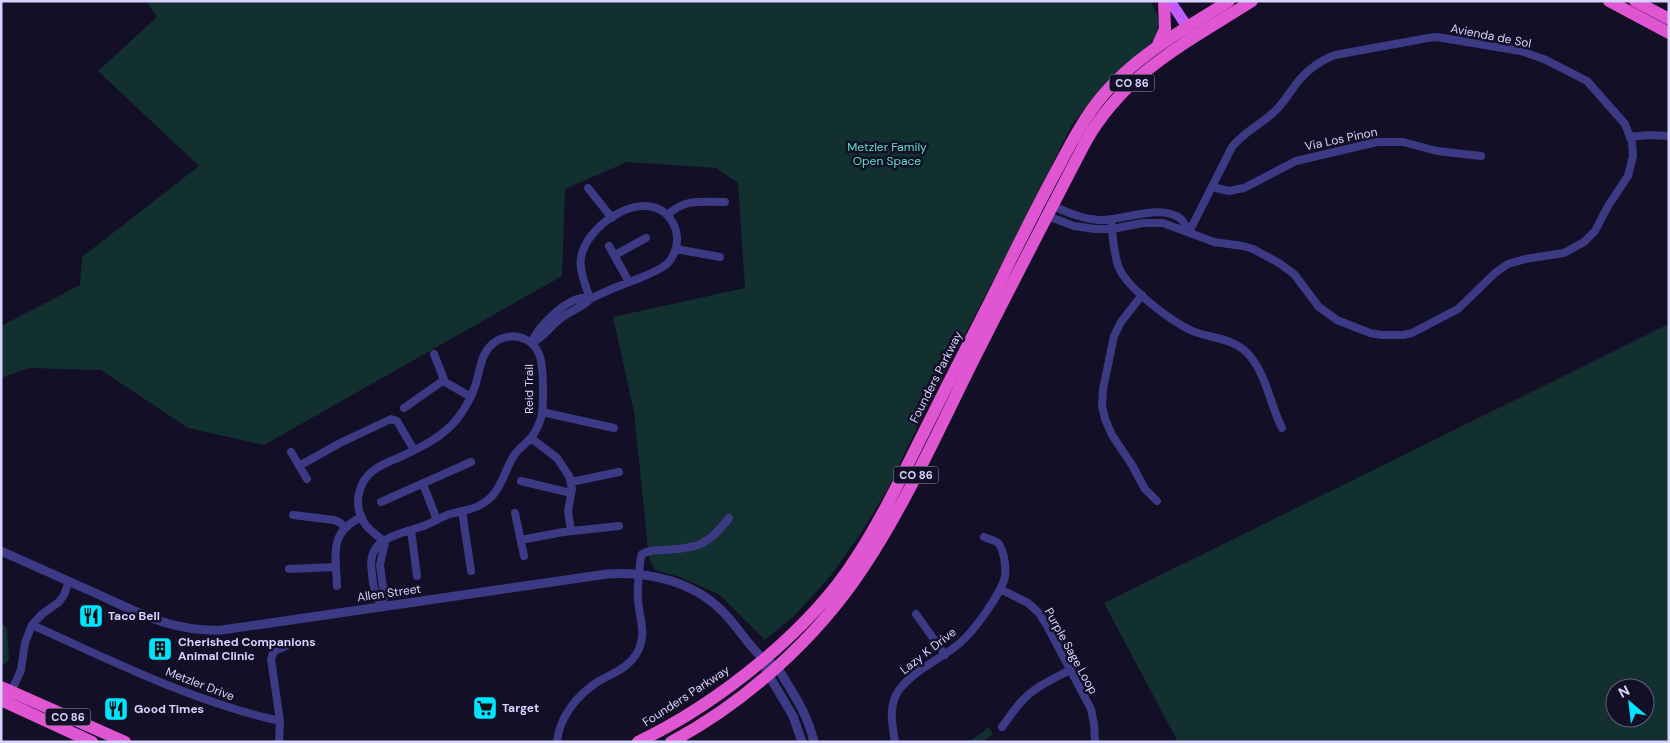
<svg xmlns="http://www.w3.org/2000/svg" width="1670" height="743" font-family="'DM Sans',sans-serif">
  <rect width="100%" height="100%" fill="#130f26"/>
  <!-- green -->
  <path fill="#12302f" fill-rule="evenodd" d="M146 1H1151L1160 22 1154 40 1104 85 1072 125 994 279 925 411 886 492 859 536 829 578 795 615 765 640 720 595 680 577 655 570 649 558 634 412 613 317 745 288 738 183 716 168 627 162 565 189 562 276 264 445 188 428 101 370 29 368 1 378V326L80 285 82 257 199 166 98 71 157 17Z
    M1669 324V742H1178L1104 603ZM1615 688H1645V718H1615Z
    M1 622 7 628 9 658 8 661 5 664H1Z
    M989 727 993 734 982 742H969Z"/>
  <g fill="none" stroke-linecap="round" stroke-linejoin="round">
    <!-- minor -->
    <path stroke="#3d3a85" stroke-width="8" d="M1630 137 1649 135 1669 136
      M1212 187 1229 191 1244 188 1296 161 1377 142H1403L1437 151 1481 156
      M588 188 612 218
      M1050 205C1067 212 1084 220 1102 220 1124 220 1162 203 1181 219 1185 223 1187 228 1189 232
      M667 215C687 198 700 202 725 202
      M1045 215 1074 226 1095 229H1112L1143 223H1163L1214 242 1243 246 1253 249 1279 263 1294 274 1319 307 1337 320 1370 333 1382 335H1403L1412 333 1458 309 1495 273 1508 264 1525 259 1564 253 1584 242 1595 231 1608 206 1628 176 1633 156 1632 142 1625 124 1587 81 1546 60 1521 51 1437 37 1428 38 1335 55C1316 62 1303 73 1291 91 1286 98 1281 106 1274 112 1260 125 1244 132 1232 147L1189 232
      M1111 219C1113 236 1113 253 1119 268 1128 289 1176 326 1198 333 1213 338 1231 339 1244 350 1266 369 1269 403 1282 428
      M609 246 629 282
      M676 249 720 257
      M615 255 646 238
      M1142 295 1121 322 1114 336 1103 389 1102 406 1105 419 1112 435 1132 465 1145 489 1157 501
      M532 343C543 338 550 327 560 319 569 311 582 308 590 299 604 292 618 286 632 281 644 276 657 272 667 264 674 257 678 246 677 236 676 227 672 219 665 213 637 190 585 228 581 258 579 271 586 286 590 299
      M532 343C536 328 565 300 582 298 585 298 587 298 590 299
      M434 354 445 382 471 397
      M404 408 444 380
      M542 412 614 428
      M531 438 557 458 569 476 572 489 568 511 571 531
      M291 452 307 479
      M299 466 340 443 391 419 397 421 414 450
      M521 481 571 493
      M571 482 619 472
      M423 484 437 520
      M381 502 471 462
      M462 511 471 571
      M515 513 524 556
      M293 515 334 520 339 522 345 527
      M411 530 417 576
      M521 540 563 532 619 526
      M289 569 336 567
      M337 586C336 555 328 532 362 517
      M1000 589 1028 603 1039 613 1046 624 1091 709 1094 724 1095 742
      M382 607C375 597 373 586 372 575 371 566 370 557 375 549 384 535 411 531 426 525 434 522 441 517 450 514 461 511 473 510 482 504 501 493 503 474 513 457 518 448 527 444 533 435 537 430 539 424 541 418 544 406 544 366 539 354 533 338 514 332 498 340 479 351 481 371 474 389 470 400 464 410 457 419 442 438 419 448 398 458 390 461 381 465 374 470 357 482 353 507 365 524 370 531 378 536 385 542
      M382 607 384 595 380 565 385 542
      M916 614 945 655
      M32 625C113 661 193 702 280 721
      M8 692H11L21 670 25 643 32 625 42 614 59 602 64 595 69 581
      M1002 727C1008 719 1014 710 1021 702 1034 687 1053 679 1070 670
      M279 742 280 721 271 659 274 651 286 646
      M557 742C559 717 578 694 599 681 615 672 629 668 638 651 647 633 639 618 638 599 637 591 638 584 639 576 640 568 639 562 642 554 649 550 657 550 665 550 699 548 708 545 729 518
      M895 742C892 724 888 705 899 690 914 670 941 659 960 643 973 632 1002 593 1005 576 1006 570 1005 563 1004 557 1003 553 1001 546 998 543 995 540 988 539 984 537"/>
    <!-- tertiary -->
    <path stroke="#3d3a85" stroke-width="9" d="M1 551C33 565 64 579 95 593 139 613 172 632 222 630L607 574C650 571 696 582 726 615 739 629 749 646 763 659 767 662 773 663 776 667 780 670 782 676 785 680 797 699 809 719 814 742
      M766 669 768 674 793 716 802 742"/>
    <!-- primary -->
    <path stroke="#c25bff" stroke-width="11" d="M1170 1 1192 34"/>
    <!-- trunk -->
    <path stroke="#e055d1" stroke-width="12" d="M1609 1 1669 33
      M1635 1 1669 19
      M1157 47 1165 29 1164 1
      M1 687 125 742
      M1 700 92 742
      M638 742C717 704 809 632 856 558 886 512 909 461 934 412 959 361 986 311 1011 259 1027 227 1043 195 1060 164 1073 139 1086 115 1104 94 1138 54 1185 29 1229 1
      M671 742C745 703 817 638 863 568 903 508 934 440 966 375 1005 297 1045 220 1085 143 1125 72 1186 43 1252 1"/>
  </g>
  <!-- icons -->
  <defs>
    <symbol id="restaurant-square" viewBox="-11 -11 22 22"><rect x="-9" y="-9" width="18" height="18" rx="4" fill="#00e5ff" stroke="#130f26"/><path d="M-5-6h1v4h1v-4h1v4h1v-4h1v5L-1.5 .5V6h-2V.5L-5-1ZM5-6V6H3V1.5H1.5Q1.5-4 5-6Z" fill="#111"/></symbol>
    <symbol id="building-square" viewBox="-11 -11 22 22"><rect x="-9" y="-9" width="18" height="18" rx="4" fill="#00e5ff" stroke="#130f26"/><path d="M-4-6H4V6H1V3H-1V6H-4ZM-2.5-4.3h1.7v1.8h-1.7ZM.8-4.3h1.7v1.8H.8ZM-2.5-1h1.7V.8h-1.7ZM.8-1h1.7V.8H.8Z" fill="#111"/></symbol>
    <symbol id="supermarket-square" viewBox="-11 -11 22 22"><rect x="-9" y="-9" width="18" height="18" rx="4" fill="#00e5ff" stroke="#130f26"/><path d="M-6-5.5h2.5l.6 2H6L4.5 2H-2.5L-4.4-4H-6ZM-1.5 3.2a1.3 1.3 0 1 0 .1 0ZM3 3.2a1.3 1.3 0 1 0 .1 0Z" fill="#111"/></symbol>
  </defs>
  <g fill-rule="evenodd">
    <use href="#restaurant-square" x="77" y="602" width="28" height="28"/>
    <use href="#building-square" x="146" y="635" width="28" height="28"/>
    <use href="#supermarket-square" x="471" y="694" width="28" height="28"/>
    <use href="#restaurant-square" x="102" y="695" width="28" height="28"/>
  </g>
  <g text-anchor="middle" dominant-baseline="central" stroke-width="5" stroke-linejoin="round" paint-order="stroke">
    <!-- shield labels -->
    <g fill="#130f26" stroke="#9e99be" stroke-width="1">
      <rect x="1109.5" y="74.5" width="45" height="17" rx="4"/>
      <rect x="893.5" y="466.5" width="45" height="17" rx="4"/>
      <rect x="45.5" y="708.5" width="45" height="17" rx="4"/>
    </g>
    <g font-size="11" font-weight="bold" fill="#d9d4ff">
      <text x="1132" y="83">CO 86</text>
      <text x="916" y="475">CO 86</text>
      <text x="68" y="717">CO 86</text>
    </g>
    <!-- street labels -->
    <g font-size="12" fill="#d9d4ff" stroke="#130f26">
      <text transform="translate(1491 36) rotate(11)">Avienda de Sol</text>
      <text transform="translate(1341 139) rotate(-12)">Via Los Pinon</text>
      <text transform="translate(936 377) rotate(-63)">Founders Parkway</text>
      <text transform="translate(529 389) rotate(-90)">Reid Trail</text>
      <text transform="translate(389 593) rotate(-8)">Allen Street</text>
      <text transform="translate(928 651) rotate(-38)">Lazy K Drive</text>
      <text transform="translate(1071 651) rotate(61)">Purple Sage Loop</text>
      <text transform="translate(200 684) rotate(21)">Metzler Drive</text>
      <text transform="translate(686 696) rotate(-33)">Founders Parkway</text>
    </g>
    <!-- park labels -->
    <g font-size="12" fill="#5fe0c0" stroke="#130f26">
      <text x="887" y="147">Metzler Family<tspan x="887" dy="14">Open Space</tspan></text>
    </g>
    <!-- poi labels -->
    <g font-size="12" font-weight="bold" fill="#d9d4ff" stroke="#130f26" text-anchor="start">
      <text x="108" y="616">Taco Bell</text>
      <text x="178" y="642">Cherished Companions<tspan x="178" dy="14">Animal Clinic</tspan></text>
      <text x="502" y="708">Target</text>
      <text x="134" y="709">Good Times</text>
    </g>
  </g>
  <!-- border -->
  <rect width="1670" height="743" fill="none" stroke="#d9d4ff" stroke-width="5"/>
  <!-- north arrow -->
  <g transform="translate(1630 703) rotate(332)"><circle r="24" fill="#130f26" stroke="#625e7d"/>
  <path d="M0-4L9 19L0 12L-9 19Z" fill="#00e5ff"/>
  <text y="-8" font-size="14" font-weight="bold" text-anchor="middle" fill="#d9d4ff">N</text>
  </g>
</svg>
